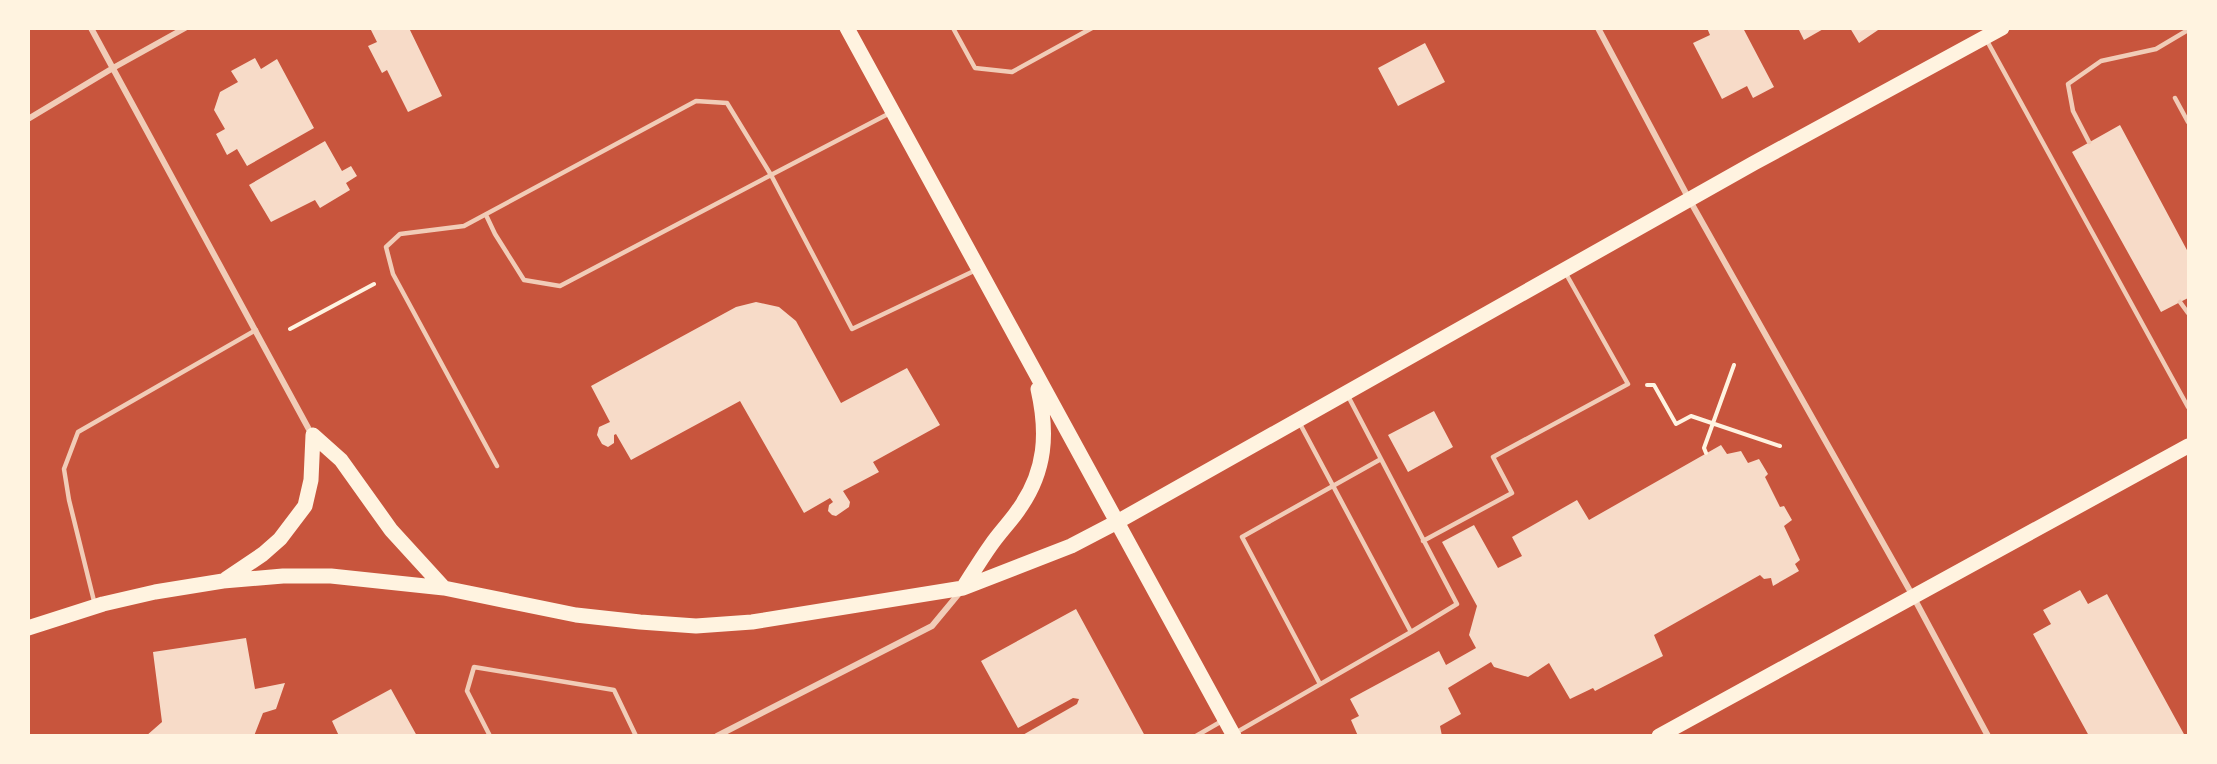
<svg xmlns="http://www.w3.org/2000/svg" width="2217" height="764" font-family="Poppins,sans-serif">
  <rect width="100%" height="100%" fill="#c8553d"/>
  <!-- building -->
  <path fill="#f7dbc8" d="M370 28H409L442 96 408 112 387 70 382 73 368 46 377 42Z
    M1707 28H1743L1774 87 1753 98 1747 86 1722 99 1693 43 1710 35Z
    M1798 28H1825L1804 40Z
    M1850 28H1881L1859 43Z
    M1425 43 1445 82 1398 106 1378 68Z
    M255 58 261 69 277 59 314 128 247 166 237 149 227 155 216 134 225 129 214 110 220 92 238 82 231 71Z
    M2120 125 2188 252V298L2161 312 2072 152Z
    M325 141 342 171 351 166 357 176 346 183 350 190 320 208 315 200 271 222 249 185Z
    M756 302 779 307 796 321 841 403 907 368 940 425 873 462 879 472 843 491 850 502 849 507 836 516 832 515 828 511 829 505 833 502 830 498 804 513 740 401 631 460 616 434 614 435V443L608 447 602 444 597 435 599 427 610 422 591 386 736 307Z
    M1434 411 1453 447 1408 472 1388 435Z
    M1721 445 1727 454 1741 451 1748 463 1759 459 1768 474 1765 477 1780 507 1784 506 1792 520 1784 526 1800 560 1795 564 1799 571 1773 586 1771 578 1764 579 1760 575 1654 635 1663 656 1595 691 1593 688 1570 699 1549 663 1528 677 1494 667 1491 662 1448 688 1461 714 1440 726 1442 736H1358L1351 720 1359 716 1350 699 1439 651 1446 665 1476 648 1469 635 1477 606 1442 542 1474 525 1498 568 1522 556 1512 537 1577 500 1589 520Z
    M2080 590 2088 604 2107 594 2185 736H2089L2033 634 2051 624 2043 610Z
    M1076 609 1145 736H1021L1077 704 1079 699 1073 698 1018 728 981 661Z
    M246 638 255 689 285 683 276 709 263 713 254 736H146L162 722 153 652Z
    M391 689 417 736H339L332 721Z"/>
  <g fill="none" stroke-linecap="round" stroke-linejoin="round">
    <!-- path -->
    <path stroke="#fff3e0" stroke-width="4" d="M290 329 374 284
      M1647 385H1654L1676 424 1691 416 1780 446
      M1706 453 1704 448 1734 365"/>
    <!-- service -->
    <path stroke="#f1ccb7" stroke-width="4.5" d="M953 28 975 68 1012 72 1092 28
      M1986 39 2188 407
      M2175 98 2188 122
      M890 113 771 175 852 329 976 270
      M2089 142 2073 111 2068 84 2101 61 2156 49 2188 30
      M486 215 495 234 524 280 560 286 771 175 727 103 696 101 464 226 400 234 386 247 393 274 497 466
      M2180 302 2188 313
      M1348 396 1457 604 1411 632
      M1423 541 1512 493 1493 457 1628 384 1565 272
      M95 605 69 500 64 469 78 432 256 330
      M1320 684 1242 537 1381 459
      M1237 732 1411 632 1299 422
      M490 736 467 691 474 667 614 690 636 736
      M1196 736 1222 721"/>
    <!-- minor -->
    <path stroke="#f1ccb7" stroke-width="6" d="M91 28 312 435
      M1598 28 1689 199 1914 598 1988 736
      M28 119 113 68 185 28
      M717 736 932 626 961 591"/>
    <!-- primary -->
    <path stroke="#fff3e0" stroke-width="15" d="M847 28 1234 736
      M313 435 341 460 391 530 444 588
      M226 579 263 554 280 539 305 506 311 480 313 435
      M963 588C972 574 981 559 991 545 1000 532 1011 521 1019 509 1046 471 1048 433 1038 389
      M28 628 103 604 155 592 223 581 283 576H331L444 588 576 615 640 622 696 626 752 622 963 588 1071 546 1117 522 1754 163 2002 28
      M1659 736 2188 446"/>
  </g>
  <!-- border -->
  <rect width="2217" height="764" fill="none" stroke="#fff3e0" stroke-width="60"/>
</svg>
